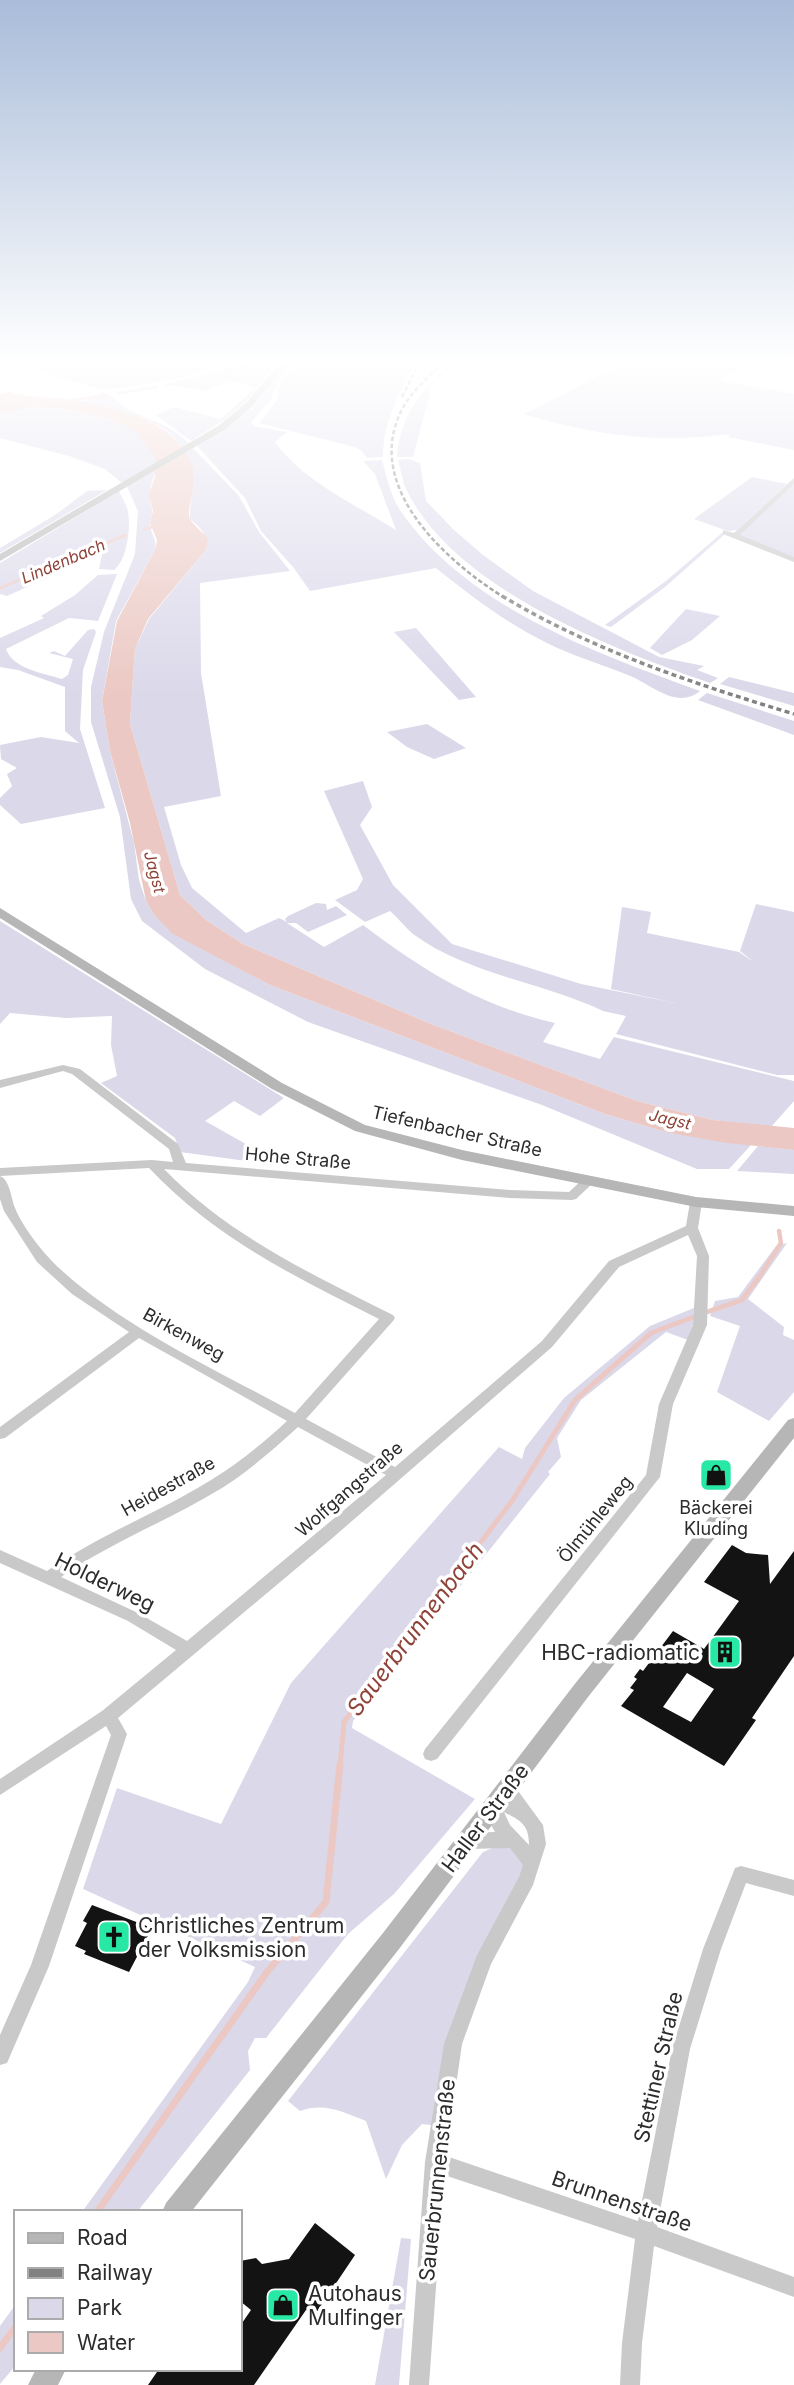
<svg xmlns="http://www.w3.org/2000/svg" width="794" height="2385" font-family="Inter,sans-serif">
  <rect width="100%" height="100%" fill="#fff"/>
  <!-- green -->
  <path fill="#dbd8ea" d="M20 363H222L207 370 178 378 105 390 58 377Z
    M231 363H275L249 399 224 420 191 441 156 415 174 407 221 419 255 388 233 381 203 391 165 384 205 375Z
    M288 363H292L278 380 271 400 251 422 254 426 287 432 275 442C303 481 356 505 396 530L375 474 363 461 382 460C387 477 390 495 400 510 465 606 595 653 700 691 676 710 653 685 628 675 601 664 573 656 547 643 506 623 471 596 436 568L310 591 293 567 261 531 245 498 197 446 253 408Z
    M297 363H415C399 393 383 422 383 457L367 458 362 451 355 447 259 423 277 400 281 380Z
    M452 363H456L429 386 430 393 413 457H397C400 415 422 390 452 363Z
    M625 363H752L720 378 721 381 794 394V450L728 437 730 434C657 444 593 435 524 414Z
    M101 393C115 394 118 404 129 410 150 421 173 425 189 444L182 448C164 417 114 409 82 402Z
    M33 407C68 410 148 415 156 461 158 474 148 485 150 497 150 503 153 508 152 513 152 516 150 522 150 524 151 535 157 538 155 550L116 621 102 701 110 751 134 843 139 880 146 901 155 916 174 934 270 985 605 1114 669 1133 751 1145 729 1169H697L542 1105 308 1022 205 969 142 921 131 899 120 817 91 722V687L104 632 135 554 138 511 127 487 105 469 69 456 0 438V414Z
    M193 448 239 496 259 532 290 571 200 583 201 673 221 796 164 807 181 865 192 888 246 933 279 918 287 922 285 919 288 916 316 903 326 904 327 910 336 906 347 915 308 932 296 923H287L324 947 363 925C424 971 480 1006 555 1023L543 1042 600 1059 614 1037 794 1081V1101L771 1127 713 1120 637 1101 431 1024 243 944 206 920 180 895 130 724 133 677 135 649 149 619 206 550C208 535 202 529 190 519 189 492 202 479 185 453Z
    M408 459 420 463 426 501 454 530 483 555 533 591 659 657 704 666 697 670 718 678 710 683C612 649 456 589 407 491 402 481 401 470 398 460Z
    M752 477 787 484 737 530 728 531 694 519Z
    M794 482V558L739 536Z
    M107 490 0 553V548L55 515 87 491Z
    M119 491C122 498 127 505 128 512 131 528 127 560 114 570L99 569 103 549 48 569 58 573 7 596 0 594V563Z
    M723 532 725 534 665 587 611 627 605 625 666 581Z
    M117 574 98 621 69 618 6 649C13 669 43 673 62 679L68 675 73 659 49 653 54 651 65 656 88 630 94 629 96 632 83 670 80 729 105 808 21 824 0 805V798L12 786 7 774 17 768 1 759 0 745 41 737 79 743 65 731V687L18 670 0 667V638L44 618 41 616 75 595 98 575Z
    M686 609 720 616 692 640 662 655 650 648Z
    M416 628 476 697 459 700 394 632Z
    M729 677 794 693V706L720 684Z
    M707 693 794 721V735L698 700Z
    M427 724 466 748 434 759 407 747 387 732Z
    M363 781 372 807 360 825 393 885 452 944 581 984 675 1003 611 989 622 907 651 912 647 933 739 952 754 962 740 951 756 904 794 912V1075H777L616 1034 626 1016 603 1011C542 982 469 975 413 934 405 927 398 918 390 911L365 922 335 900 357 890 363 879 324 791Z
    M0 921 284 1098 260 1116 234 1101 205 1121 285 1166 180 1152 175 1138 101 1083 117 1076 111 1045 112 1016 66 1018 10 1013 0 1024Z
    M758 1146 794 1150V1174L737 1171Z
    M787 1243 748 1299 784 1327 783 1335 794 1340V1392L769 1421 717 1392 740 1326 710 1316 715 1301 738 1297 776 1246Z
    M694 1308 693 1324 688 1340 666 1332 581 1400 557 1438 561 1457 548 1472 550 1474 353 1721 352 1728 475 1799 394 1894 348 1934 266 2038H255L248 2051 250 2070 137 2212H82L248 1982 255 1967 83 1889 117 1788 221 1824 291 1683 499 1447 522 1459 525 1448 564 1398 650 1326Z
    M495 1847 523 1848 529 1855 483 1961 439 2126 422 2124 402 2145 386 2179 366 2121C343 2112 324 2102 300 2111L288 2101 483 1852Z
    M401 2238 411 2239 399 2385H375Z
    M16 2304V2365L0 2384V2326Z"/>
  <!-- water -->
  <path fill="#ebc8c3" d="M9 392C26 397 45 397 62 399 106 404 172 417 191 462 200 484 185 509 190 519 194 526 203 532 208 539L206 550 148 619 135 649 133 677 130 724 180 895 206 920 243 944 431 1024 637 1101 713 1120 794 1128V1150L727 1143 669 1133 605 1114 270 985 173 934 155 916 146 901 130 823 110 751 102 701 117 621 155 550 157 540 150 523 153 511 149 494 155 477V458L136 432 112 420 71 410 33 407 0 414V394Z"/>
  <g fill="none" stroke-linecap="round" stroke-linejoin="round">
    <!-- stream-far3 -->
    <path stroke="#ebc8c3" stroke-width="2.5" d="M166 385 211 377 250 363
      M119 393 157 387
      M68 401 108 395
      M144 529 157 526
      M0 588 126 535"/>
    <!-- stream-far2 -->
    <path stroke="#ebc8c3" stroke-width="4.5" d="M758 1279 781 1243 779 1231"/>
    <!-- stream-far1 -->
    <path stroke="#ebc8c3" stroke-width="5" d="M704 1313 742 1300 759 1277
      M340 1766 344 1722 512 1501 575 1400 651 1333 696 1316"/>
    <!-- stream -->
    <path stroke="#ebc8c3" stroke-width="7" d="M97 2212 267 1972 326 1902 340 1764
      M0 2348 16 2326"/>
  </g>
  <!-- building -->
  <path fill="#131313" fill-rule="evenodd" d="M732 1545 746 1553 768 1555 770 1584 794 1551V1656L752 1718 756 1720 724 1766 621 1706 634 1690 630 1688 637 1679 634 1677 640 1669 643 1671 673 1631 704 1649 739 1601 704 1582ZM687 1673 714 1689 691 1722 663 1707Z
    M92 1905 152 1928 129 1972 84 1954 86 1951 75 1946 87 1923 83 1921Z
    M315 2223 355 2255 314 2316 306 2310 254 2385H148L159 2369H240V2326L251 2310 240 2301V2261L256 2258 262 2264 289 2259Z"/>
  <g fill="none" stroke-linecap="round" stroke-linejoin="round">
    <!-- minor -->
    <path fill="#c9c9c9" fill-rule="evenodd" d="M794 478V484L740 535 794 557V562L723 534V530L734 533Z
      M63 1065 80 1069 178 1144 186 1163 510 1190 569 1192 584 1178H592L594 1181 592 1184 576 1199 572 1200 510 1198 164 1169C228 1235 311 1274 393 1315L395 1318 393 1321 306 1419 395 1467 542 1341 609 1261 686 1226 690 1202 696 1198 702 1202 698 1228 709 1256 707 1325 673 1404 660 1477 437 1759 431 1761 425 1759 423 1754 425 1749 646 1475 659 1404 693 1325 697 1256 688 1235 619 1267 552 1347 329 1541 118 1718 127 1734 49 1966 7 2063 0 2065V2035L31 1965 111 1735 106 1726 0 1795V1779L102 1711 176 1650 128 1621 0 1563V1550L47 1571C99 1535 158 1513 211 1480 239 1463 263 1443 287 1421L139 1338 5 1438 0 1439V1427L129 1332 72 1294 37 1262 4 1211 0 1199V1176C10 1180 11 1198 15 1208 23 1228 44 1254 59 1268 127 1330 215 1369 295 1413L379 1319C294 1276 216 1239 149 1168L0 1176V1168L152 1160 173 1162 169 1149 72 1074 63 1071 0 1088V1080ZM298 1427 386 1475 187 1641 138 1613 61 1577C111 1542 170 1520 222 1488 250 1470 274 1449 298 1427Z
      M507 1782 513 1784 543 1825 546 1844 533 1885 491 1964 462 2044 446 2156 638 2221 672 2049 703 1949 735 1868 741 1866 794 1880V1896L746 1883 721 1949 690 2049 657 2227 794 2277V2297L654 2246 642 2343 640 2385H620L622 2343 635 2239 444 2175 429 2385H409L425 2162 444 2044 477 1955 519 1877 523 1865 510 1848 467 1849 461 1846 459 1841 461 1836 467 1833 495 1832C489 1822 484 1811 489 1800L504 1798 499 1789 501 1784ZM504 1812C521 1821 529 1825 529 1845L510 1825Z"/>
    <!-- secondary -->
    <path fill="#b6b6b6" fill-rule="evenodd" d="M280 363H288L253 406 224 430 0 561V554L218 426 247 402Z
      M0 908 282 1083 365 1125 462 1150 696 1197 794 1206V1216L696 1207 462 1160 355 1131 272 1089 0 918Z
      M794 1418V1438L588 1697 399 1949 191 2212H162L166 2203 383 1933 574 1685 788 1420Z
      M36 2369H66L58 2385H28Z"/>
    <!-- rail-far1 -->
    <path stroke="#818181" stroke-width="2.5" stroke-dasharray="4.5 2.5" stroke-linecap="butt" d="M443 363C425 380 405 397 397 421 370 494 450 564 505 598
      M402 397 419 363"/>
    <!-- rail -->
    <path stroke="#818181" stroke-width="3.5" stroke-dasharray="5 3.5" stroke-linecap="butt" d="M502 596C594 651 692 683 794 714"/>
  </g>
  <!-- sky -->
  <linearGradient id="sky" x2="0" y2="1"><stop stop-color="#a9bcd9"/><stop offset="0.52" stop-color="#fff"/><stop offset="1" stop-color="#fff" stop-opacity="0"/></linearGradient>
  <rect width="794" height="696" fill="url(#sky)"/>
  <!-- icons -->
  <defs>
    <symbol id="shop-square" viewBox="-11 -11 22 22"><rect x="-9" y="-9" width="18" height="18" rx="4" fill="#27e9a5" stroke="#fff"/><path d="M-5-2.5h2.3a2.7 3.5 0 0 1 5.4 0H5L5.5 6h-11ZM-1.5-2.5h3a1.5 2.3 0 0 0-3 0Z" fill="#111"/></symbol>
    <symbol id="building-square" viewBox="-11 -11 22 22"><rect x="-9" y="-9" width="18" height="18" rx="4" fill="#27e9a5" stroke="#fff"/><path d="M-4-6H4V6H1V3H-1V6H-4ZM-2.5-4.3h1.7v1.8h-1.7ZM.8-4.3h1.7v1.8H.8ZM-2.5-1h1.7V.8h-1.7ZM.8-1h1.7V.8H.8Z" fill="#111"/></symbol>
    <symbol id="church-square" viewBox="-11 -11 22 22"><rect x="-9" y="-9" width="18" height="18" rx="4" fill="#27e9a5" stroke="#fff"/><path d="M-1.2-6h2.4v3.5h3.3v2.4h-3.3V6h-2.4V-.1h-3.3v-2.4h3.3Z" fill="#111"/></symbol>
  </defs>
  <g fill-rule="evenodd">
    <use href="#shop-square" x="697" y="1456" width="38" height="38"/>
    <use href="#building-square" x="706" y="1633" width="38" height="38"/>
    <use href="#church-square" x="95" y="1918" width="38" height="38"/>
    <use href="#shop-square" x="264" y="2286" width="38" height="38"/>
  </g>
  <g text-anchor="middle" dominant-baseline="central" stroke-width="7" stroke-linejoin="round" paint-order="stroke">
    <!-- far-water labels -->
    <g font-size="16" font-style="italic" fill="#8f4238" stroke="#fff">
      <text transform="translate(63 561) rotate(-23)">Lindenbach</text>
      <text transform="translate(155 872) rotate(75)">Jagst</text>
      <text transform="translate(670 1119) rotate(13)">Jagst</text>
    </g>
    <!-- street labels -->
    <g font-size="18" fill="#2c2c2c" stroke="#fff">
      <text transform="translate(457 1131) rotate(13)">Tiefenbacher Straße</text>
      <text transform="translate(298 1158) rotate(5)">Hohe Straße</text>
      <text transform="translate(184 1334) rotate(29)">Birkenweg</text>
      <text transform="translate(168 1486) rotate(-29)">Heidestraße</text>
      <text transform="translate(349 1489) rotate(-41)">Wolfgangstraße</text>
      <text transform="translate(595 1519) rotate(-51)">Ölmühleweg</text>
    </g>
    <!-- poi labels -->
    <g font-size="18" fill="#2c2c2c" stroke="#fff">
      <text x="716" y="1507">Bäckerei<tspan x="716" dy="21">Kluding</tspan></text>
    </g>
    <!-- near-street labels -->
    <g font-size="21" fill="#2c2c2c" stroke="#fff">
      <text transform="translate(105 1582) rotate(26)">Holderweg</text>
      <text transform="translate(485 1818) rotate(-53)">Haller Straße</text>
      <text transform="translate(658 2067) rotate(-77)">Stettiner Straße</text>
      <text transform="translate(437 2180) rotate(-84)">Sauerbrunnenstraße</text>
      <text transform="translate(622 2201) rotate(19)">Brunnenstraße</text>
    </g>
    <!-- near-poi labels -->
    <g font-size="21" fill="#2c2c2c" stroke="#fff" text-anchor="start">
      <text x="700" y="1652" text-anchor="end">HBC-radiomatic</text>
      <text x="138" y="1925">Christliches Zentrum<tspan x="138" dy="24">der Volksmission</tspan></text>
      <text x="308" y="2293">Autohaus<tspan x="308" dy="24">Mulfinger</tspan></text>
    </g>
    <!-- near-water labels -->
    <g font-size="23" font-style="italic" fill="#8f4238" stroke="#fff">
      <text transform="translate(415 1629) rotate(-53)">Sauerbrunnenbach</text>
    </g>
  </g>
  <!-- legend -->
  <rect x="14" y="2210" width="228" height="161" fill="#ffffff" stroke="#ababab" stroke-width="2"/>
  <rect x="28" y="2233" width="35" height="10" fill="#b6b6b6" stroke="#ababab" stroke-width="2"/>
  <text x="77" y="2245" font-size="21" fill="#2c2c2c">Road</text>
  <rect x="28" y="2268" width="35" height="10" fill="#818181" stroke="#ababab" stroke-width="2"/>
  <text x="77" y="2280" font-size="21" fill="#2c2c2c">Railway</text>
  <rect x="28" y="2298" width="35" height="21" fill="#dbd8ea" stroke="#ababab" stroke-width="2"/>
  <text x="77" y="2315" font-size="21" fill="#2c2c2c">Park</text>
  <rect x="28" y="2332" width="35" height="21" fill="#ebc8c3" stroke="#ababab" stroke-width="2"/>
  <text x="77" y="2350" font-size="21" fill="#2c2c2c">Water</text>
</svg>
